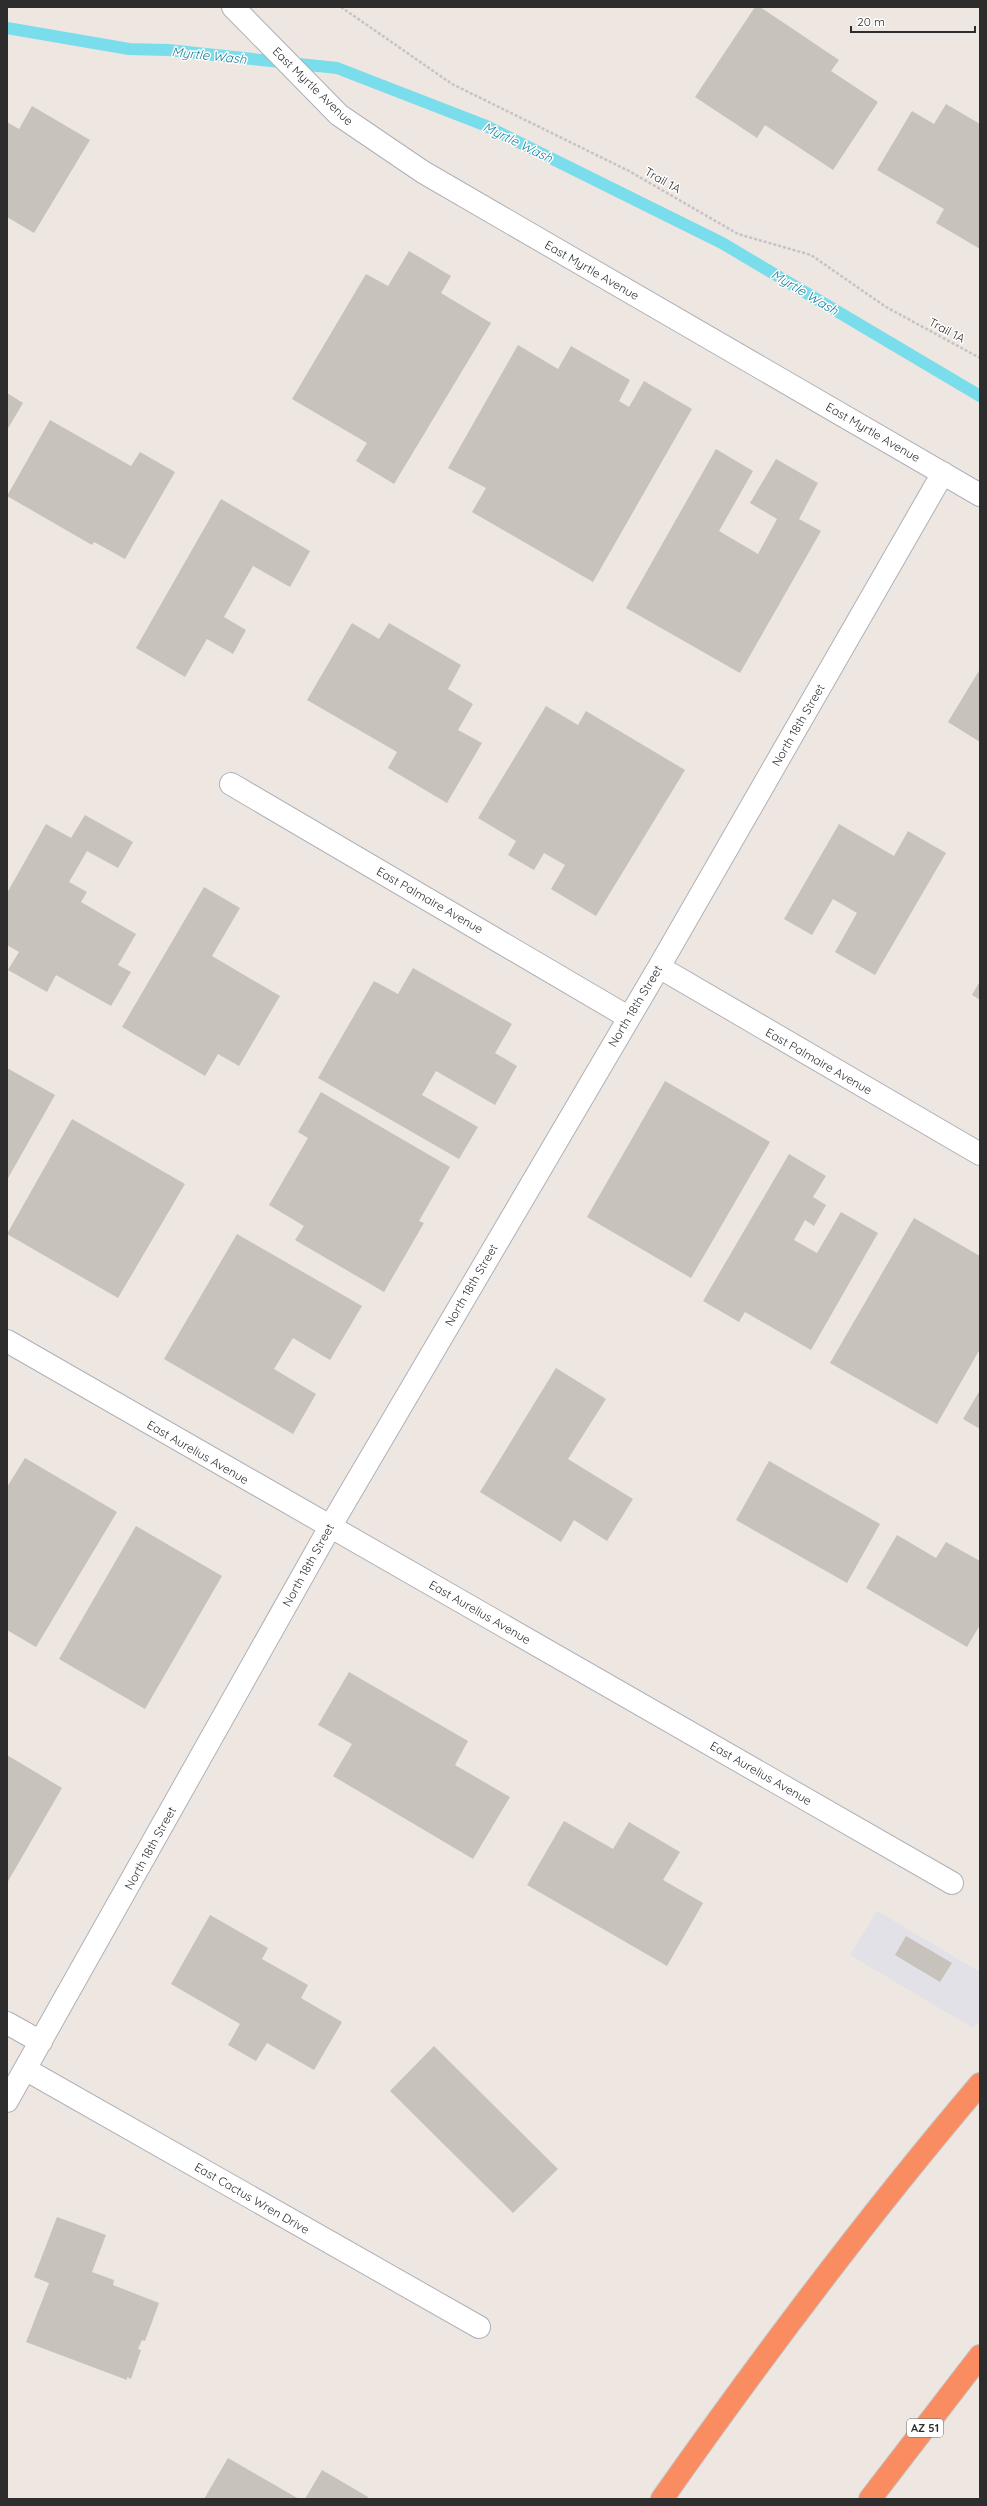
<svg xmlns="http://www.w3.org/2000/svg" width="987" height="2506" font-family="Quicksand,sans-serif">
  <rect width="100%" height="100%" fill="#eee6e1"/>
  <!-- industrial -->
  <path fill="#e2e1e7" d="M877 1911 980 1972V2020L973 2028 850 1955Z"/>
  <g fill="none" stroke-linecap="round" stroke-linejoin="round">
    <!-- stream -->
    <path stroke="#79ddeb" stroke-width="12" d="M7 28 129 49 168 50 337 68 484 125 722 243 980 396"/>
  </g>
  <!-- building -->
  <path fill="#c7c2bc" d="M755 7H760L839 60 831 71 878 102 833 170 765 125 757 138 695 97Z
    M946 104 980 124V249L936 223 944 209 877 170 912 111 934 124Z
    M32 106 90 140 34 233 7 217V122L19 129Z
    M409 251 451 276 441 293 491 323 394 484 356 461 367 443 292 399 366 274 388 286Z
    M518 345 558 369 571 346 630 380 619 401 629 407 644 381 692 409 593 582 472 512 486 488 448 468Z
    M7 393 23 403 7 430Z
    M50 420 131 466 140 452 175 472 125 559 94 542 92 545 7 496Z
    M716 449 753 471 719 531 758 554 777 519 750 503 776 459 818 483 799 519 821 531 740 673 626 608Z
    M221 499 310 551 290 587 253 566 224 617 246 630 233 654 207 639 185 677 136 648Z
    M352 623 379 639 389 623 461 665 448 689 473 704 458 730 482 743 447 803 388 768 397 752 307 700Z
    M980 669V742L948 722Z
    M546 706 578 725 586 711 685 770 596 916 551 889 565 865 544 853 534 870 508 855 516 841 478 818Z
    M85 815 133 842 118 868 87 851 69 882 87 892 81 902 136 934 118 965 131 972 111 1006 56 975 47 992 8 970 19 952 7 945V893L46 824 71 838Z
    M839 824 894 856 908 831 946 853 875 975 835 952 857 913 833 899 812 935 784 919Z
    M204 887 240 908 212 956 280 996 239 1066 218 1054 205 1076 122 1027Z
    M413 968 512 1024 495 1053 517 1066 495 1105 436 1071 422 1095 478 1127 459 1159 318 1078 374 981 398 994Z
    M980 981V1000L972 995Z
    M7 1068 55 1095 7 1180Z
    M665 1081 770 1142 691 1278 587 1217Z
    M321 1092 450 1167 419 1221 424 1223 384 1292 295 1240 304 1226 269 1205 308 1138 298 1132Z
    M72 1119 185 1184 118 1298 7 1234Z
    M789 1154 826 1176 813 1197 826 1205 814 1226 805 1220 794 1240 817 1253 841 1212 878 1233 811 1350 745 1312 739 1322 703 1301Z
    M914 1218 980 1256V1349L937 1424 830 1363Z
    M237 1234 362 1306 330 1360 293 1338 274 1369 316 1394 293 1434 164 1359Z
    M556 1368 606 1399 568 1459 633 1499 607 1541 574 1520 561 1542 480 1492Z
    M980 1390V1429L963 1419Z
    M25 1458 117 1512 36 1647 7 1630V1487Z
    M769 1461 880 1524 847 1583 736 1520Z
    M136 1526 222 1576 145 1709 59 1659Z
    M897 1535 936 1558 946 1542 980 1561V1625L967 1647 866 1588Z
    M349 1672 468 1741 455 1765 510 1797 473 1859 333 1776 352 1744 318 1725Z
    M7 1755 62 1788 7 1883Z
    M564 1821 613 1849 629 1822 680 1852 663 1880 703 1903 667 1966 527 1885Z
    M210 1915 268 1948 262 1959 308 1985 301 1998 342 2022 314 2070 267 2043 256 2061 228 2045 240 2024 171 1984Z
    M906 1936 952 1963 940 1982 895 1955Z
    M434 2046 558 2169 513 2213 390 2091Z
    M57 2217 106 2235 92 2272 114 2280 113 2285 159 2303 145 2341 142 2340 138 2349 141 2350 131 2379 127 2377V2380L26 2342 49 2283 34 2277Z
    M228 2458 299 2499H204Z
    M322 2470 368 2497 367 2499H305Z"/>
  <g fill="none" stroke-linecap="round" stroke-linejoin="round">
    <defs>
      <path id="minor" d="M233 7 339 115 423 172 980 495
        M231 784 628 1017
        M659 967 980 1154
        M7 1341 952 1883
        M7 2023 41 2042
        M25 2069 479 2327
        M7 2101 330 1527 659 967 943 473"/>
      <path id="highway" d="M662 2499C762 2357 867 2217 980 2084
        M870 2499 980 2356"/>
    </defs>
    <!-- minor casing -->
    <use href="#minor" stroke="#adb1b9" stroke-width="24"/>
    <!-- highway casing -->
    <use href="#highway" stroke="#c4c4c4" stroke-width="24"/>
    <!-- path -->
    <path stroke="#c4c4c4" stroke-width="2.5" stroke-dasharray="3 2" stroke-linecap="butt" d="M341 7 452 84 629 171 738 234 811 255 886 307 980 358"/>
    <!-- minor -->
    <use href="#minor" stroke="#fff" stroke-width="22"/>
    <!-- highway -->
    <use href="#highway" stroke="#f98d61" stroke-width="22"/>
  </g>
  <g text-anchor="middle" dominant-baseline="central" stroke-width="3" stroke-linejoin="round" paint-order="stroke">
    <!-- shield labels -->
    <rect fill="#fff" stroke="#6c6c6c" stroke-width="1" x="907" y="2419" width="36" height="18" rx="3"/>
    <g font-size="11" font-weight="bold" fill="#2d2d2d">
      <text x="925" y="2428">AZ 51</text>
    </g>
    <!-- street labels -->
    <g font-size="12" fill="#2d2d2d" stroke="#fff">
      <text transform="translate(313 86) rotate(44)">East Myrtle Avenue</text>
      <text transform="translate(663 180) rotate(30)">Trail 1A</text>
      <text transform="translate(592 270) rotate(30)">East Myrtle Avenue</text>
      <text transform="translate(947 330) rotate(28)">Trail 1A</text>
      <text transform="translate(873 432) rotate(30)">East Myrtle Avenue</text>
      <text transform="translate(798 725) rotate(-60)">North 18th Street</text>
      <text transform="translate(430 900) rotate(30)">East Palmaire Avenue</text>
      <text transform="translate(635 1006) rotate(-59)">North 18th Street</text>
      <text transform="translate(819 1061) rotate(30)">East Palmaire Avenue</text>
      <text transform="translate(471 1285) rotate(-60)">North 18th Street</text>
      <text transform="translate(198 1452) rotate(30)">East Aurelius Avenue</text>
      <text transform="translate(308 1565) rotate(-61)">North 18th Street</text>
      <text transform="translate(480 1612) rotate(30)">East Aurelius Avenue</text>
      <text transform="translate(761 1773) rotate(30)">East Aurelius Avenue</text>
      <text transform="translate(150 1848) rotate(-61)">North 18th Street</text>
      <text transform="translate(252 2198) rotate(30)">East Cactus Wren Drive</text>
    </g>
    <!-- water labels -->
    <g font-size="13" font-style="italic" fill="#13809c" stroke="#fff">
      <text transform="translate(209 55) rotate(6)">Myrtle Wash</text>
      <text transform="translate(518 142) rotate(26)">Myrtle Wash</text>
      <text transform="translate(805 292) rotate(31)">Myrtle Wash</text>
    </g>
  </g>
  <!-- border -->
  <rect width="987" height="2506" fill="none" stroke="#2d2d2d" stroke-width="16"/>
  <!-- scale -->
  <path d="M851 26v6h124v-6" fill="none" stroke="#2d2d2d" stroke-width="2"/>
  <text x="857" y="26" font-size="12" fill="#2d2d2d" stroke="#ffffff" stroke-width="3" paint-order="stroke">20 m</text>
</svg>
